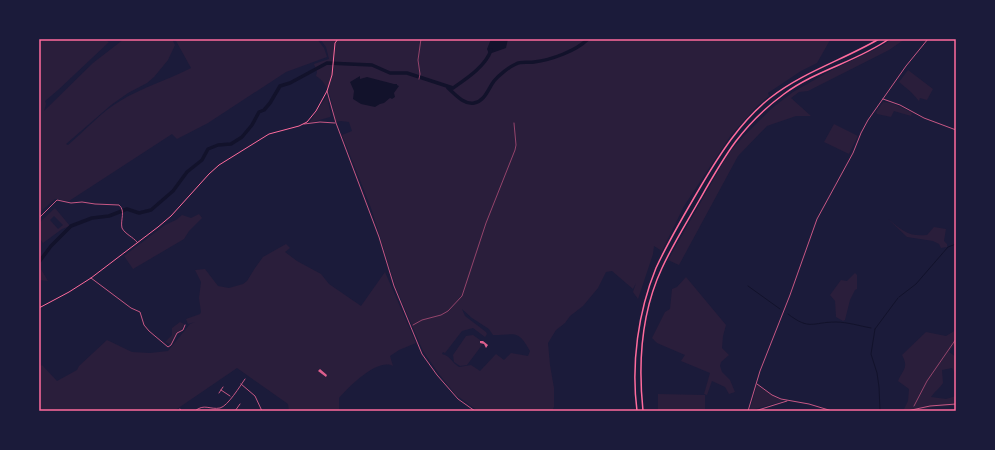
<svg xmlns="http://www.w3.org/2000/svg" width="995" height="450" font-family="'Noto Serif',serif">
  <rect width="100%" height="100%" fill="#1b1b3a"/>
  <!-- green -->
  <path fill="#2a1e3b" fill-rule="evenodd" d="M39 39H104L109 42 58 90 45 101 46 104 44 111 93 63 124 39H172L175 45 168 60 154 77 147 83 128 93 111 105 66 144 68 145C85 131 101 112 120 101 143 87 168 80 191 68L175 39H317L324 48 327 57 286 72 208 123 177 139 172 134 69 201 55 199 39 213Z
    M320 39H834L830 40 817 63 801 71 768 93 769 96 757 106 731 135 684 206 662 251 654 246 653 254 638 299 633 292 636 283 633 289 612 271 606 272 598 288 583 306 570 316 565 323 556 330 548 343 550 365 554 388V407L552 411H478L456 395 439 374 423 351 396 288 371 208 342 135 352 131 349 122 341 121 336 122C332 107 331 84 316 76L317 72 314 64 329 59 326 47ZM462 309 472 318 489 329 493 335C515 335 518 329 530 351L528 356 511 353 504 360 496 354 480 371 471 365 459 367C451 362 451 356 442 354L443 352 445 353 462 331 473 328 485 337 487 334 486 332 465 316Z
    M892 39H905L889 50 808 91 799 92 791 98 811 116H796L767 126 738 156 679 265 668 260 728 154 743 137 771 109 793 92 832 70 882 46Z
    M908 70 933 89 927 100 920 98 919 101 911 92 899 82Z
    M327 96 331 115 330 117 309 123Z
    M883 102C893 102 903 108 912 113L911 116 894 111 891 117 877 114 876 112Z
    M834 124 858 136 849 154 824 142Z
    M55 208 70 226 62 229 43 243 39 237V223ZM54 216 63 225 58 229 50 220Z
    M199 214 202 218 189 231 184 239 133 269 124 256 165 225 176 220 182 215 191 218Z
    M888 219C902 230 908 237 927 235L934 227 946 229 944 241 947 244V247L941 248 939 244 933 241 907 237Z
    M286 244 290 248 285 252 297 261 321 274 329 284 361 306 385 272 416 343 399 350 390 356 393 366C377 358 349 387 339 398V411H289L288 404 237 368 174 411H39V367L42 365 57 381 77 370 79 366 107 340 132 352 150 353 168 351 190 324 195 322 188 324 186 319 200 314 201 312 199 298 201 282 195 270 205 269 218 286 229 288 243 284 247 281 255 268 263 257Z
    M39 266 48 281 39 280Z
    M855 273 857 275V289L855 290 850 300 845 320 843 321 836 317 835 301 830 295 841 280 847 281Z
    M686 277 726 325 723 336 722 348 729 355 721 362 720 366 722 372 730 380 735 392 729 394 725 387 712 381 707 395 704 394 710 373 681 361 685 355 657 343 652 338 665 312 670 309 672 289 677 287Z
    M180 322 184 324 182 329 176 333 170 344 165 342 172 335V328Z
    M956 330V343L949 352 956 357V374L952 368 942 370 943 383C940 388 935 391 931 397L946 399 956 396V406L933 407 918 411H903L908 401 909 389 898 381C903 369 909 368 902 355L926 332 946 336Z
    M473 335 480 340 482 345 467 365 460 366 454 362 453 355 466 336Z
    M757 385 773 396 784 401 751 410 750 409Z
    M658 394 705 395V409L700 410V411H658Z"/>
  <!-- water -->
  <path fill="#12122b" d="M491 39H508L506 48 489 54 487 49Z
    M360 76V79L367 77 394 84H397V85L399 86 394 93 395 97 392 99 390 98 384 103 380 104 375 107 361 104 353 99 354 91 350 82Z"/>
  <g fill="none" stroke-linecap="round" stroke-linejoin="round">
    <!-- stream -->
    <path stroke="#12122b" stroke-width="1" d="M748 286 780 309
      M899 297 916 284 948 247 956 244
      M788 314C810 331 812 322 836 322 847 322 860 326 871 328
      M875 329 871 354 877 373 879 387 880 411
      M875 329 898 298"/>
    <!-- river -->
    <path stroke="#12122b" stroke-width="3.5" d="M448 88C455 94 464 105 474 103 485 101 488 89 494 81 499 75 509 67 516 64 521 61 529 63 534 62 551 60 576 51 588 39
      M39 262 51 246 71 226 92 218 109 216 127 209 139 213 151 210 173 191 187 172 202 160 208 149 218 145 231 144 242 137 252 125 259 112 264 110 270 103 280 86 290 83 327 63 372 65 390 73H407L453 88C466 79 486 66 491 50"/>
  </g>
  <!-- building -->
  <path fill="#dd5f8e" d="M480 341H483L488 345 486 348 484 344 480 343Z
    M320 369 327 375 326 377 318 371Z"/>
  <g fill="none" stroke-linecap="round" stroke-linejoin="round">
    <!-- path -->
    <path stroke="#ff6b9d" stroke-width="0.5" d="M419 79 420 74 418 60 421 39
      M413 325 422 320 441 315 448 311 462 296 486 223 515 150 516 145 514 123
      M914 406 927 381 956 339"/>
    <!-- minor -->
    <path stroke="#c65784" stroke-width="1" d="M327 91 336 123 379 237 394 286 422 354 437 375 458 399 475 411
      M883 99 900 105 924 118 956 130
      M304 124 320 122 335 123
      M39 218 57 200 71 203 82 202 95 204 119 205C126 211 120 220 122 228 125 234 133 237 137 242
      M91 278 131 308 140 312 144 325 149 331 168 347 171 345 177 333 183 330 185 325
      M241 384 255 396 262 411
      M757 384 772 395 781 399 809 404 832 411
      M221 390 230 396
      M219 393 223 387
      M180 409 181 411
      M195 411C204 403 210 410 220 408 228 406 240 386 245 379
      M235 411 240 404
      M272 411H275
      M748 411 760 371 790 295 817 219 853 153 861 133 868 120 906 66 928 39
      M755 411 787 401
      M907 411 930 406 956 404"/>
    <!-- secondary -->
    <path stroke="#ff6b9d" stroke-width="1" d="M39 308 69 292 91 278 158 227 171 216 209 174 219 165 269 134 299 126 307 122 316 111 327 91 332 75 335 43 338 39"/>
    <!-- trunk -->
    <path stroke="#ff6b9d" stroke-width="1.5" d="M637 411C631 364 638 312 656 268 669 240 685 213 701 186 720 154 740 122 770 98 803 72 843 60 879 39
      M643 411C638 363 641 313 662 268 673 244 687 222 700 199 725 155 742 125 784 94 816 70 856 62 889 39"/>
  </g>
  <!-- border -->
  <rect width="995" height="450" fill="none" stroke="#1b1b3a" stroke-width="80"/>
  <rect x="40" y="40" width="915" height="370" fill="none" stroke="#ff6b9d" stroke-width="1.5"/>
</svg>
